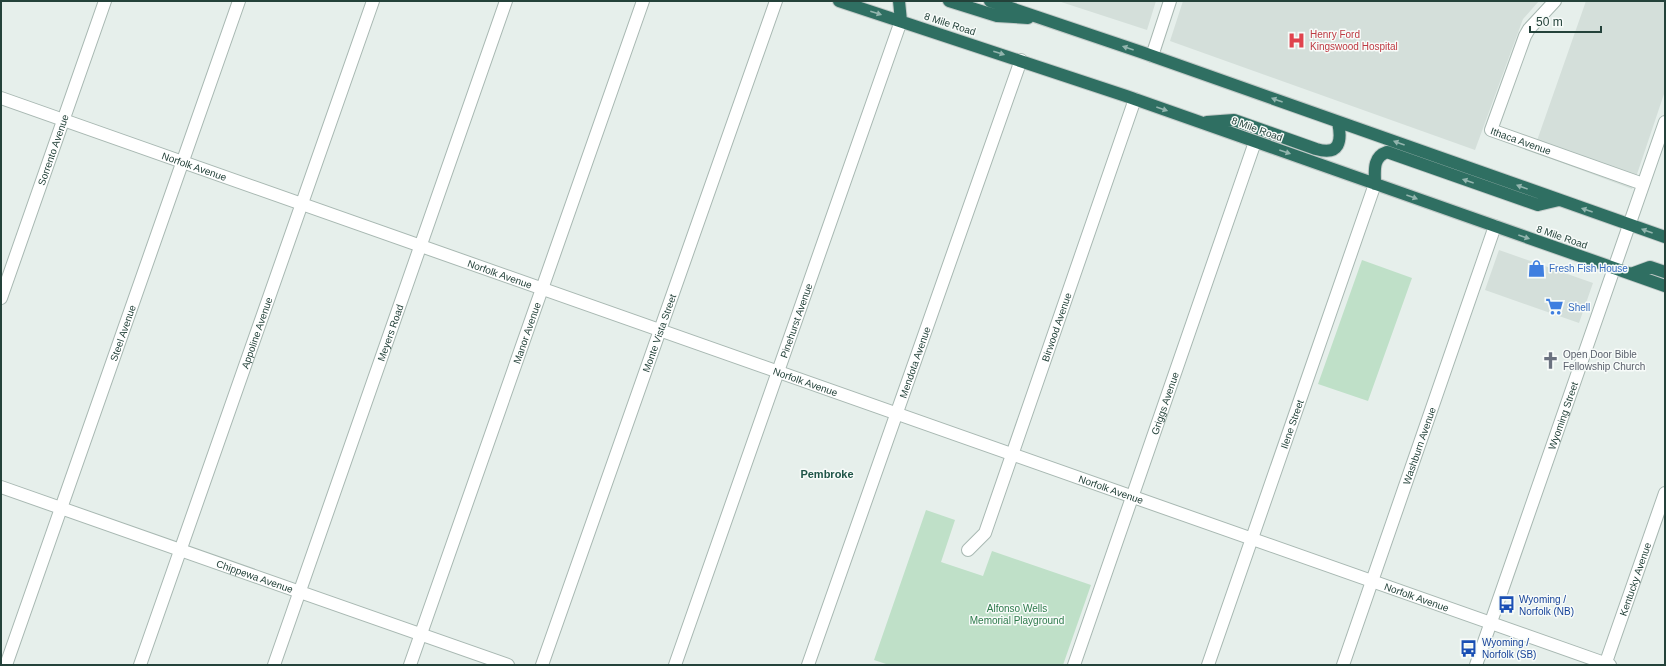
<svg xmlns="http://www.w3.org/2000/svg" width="1666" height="666" font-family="Helvetica,sans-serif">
  <rect width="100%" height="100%" fill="#e6efeb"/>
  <!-- built -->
  <path fill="#d4dfda" d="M1058 1H1156L1147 30Z
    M1183 1H1539L1523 19 1475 150 1170 41Z
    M1586 1H1665V91L1632 189 1533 152Z
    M1499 250 1593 283 1579 323 1485 290Z"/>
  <!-- green -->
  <path fill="#bfe0c8" d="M1362 260 1412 278 1368 401 1318 384Z
    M926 510 955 520 941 562 983 576 992 551 1091 585 1063 665H889L874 660Z"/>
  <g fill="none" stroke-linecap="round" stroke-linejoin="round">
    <defs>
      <g id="minor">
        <path id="s1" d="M1555 1 1529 29 1525 36 1491 130 1643 184"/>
        <path d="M1152 56 1170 1"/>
        <path id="s2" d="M1 98 1610 665"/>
        <path id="s3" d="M1 298 105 1"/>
        <path id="s4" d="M1 487 508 665"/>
        <path id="s5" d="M968 550 985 533 1135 99"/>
        <path id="s6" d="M6 665 239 1"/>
        <path id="s7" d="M140 665 373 1"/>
        <path id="s8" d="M274 665 506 1"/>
        <path id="s9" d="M410 665 643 1"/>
        <path id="s10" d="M542 665 776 1"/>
        <path id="s11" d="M675 665 901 21"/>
        <path id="s12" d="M808 665 1021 60"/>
        <path id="s13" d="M1074 665 1255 142"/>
        <path id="s14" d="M1208 665 1375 184"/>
        <path id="s15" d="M1343 665 1495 226"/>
        <path id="s16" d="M1476 665 1665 122"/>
        <path id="s17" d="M1605 665 1665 493"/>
      </g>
      <path id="highway" d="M839 1 1126 96 1665 286
        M899 1 901 21
        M949 1 997 16 1028 18
        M990 1 1141 52 1665 237
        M1207 122 1234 120 1316 149C1340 156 1342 141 1338 122
        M1375 184C1375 172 1372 157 1387 152L1538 205 1559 200
        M1631 274 1650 267 1665 272"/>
    </defs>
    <!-- minor casing -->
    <use href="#minor" stroke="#a8b8b2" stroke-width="14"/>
    <!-- highway casing -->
    <use href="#highway" stroke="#c2cac8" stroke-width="14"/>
    <!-- minor -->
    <use href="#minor" stroke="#fff" stroke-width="12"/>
    <!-- highway -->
    <use href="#highway" stroke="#2f6f62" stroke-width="12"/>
  </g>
  <!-- one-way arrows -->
  <defs><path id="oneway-solid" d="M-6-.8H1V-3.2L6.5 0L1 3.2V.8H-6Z"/></defs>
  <g fill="#93b5ae">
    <use href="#oneway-solid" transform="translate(876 13) rotate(18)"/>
    <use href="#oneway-solid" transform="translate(1128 48) rotate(-161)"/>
    <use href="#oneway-solid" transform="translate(999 53) rotate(18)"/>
    <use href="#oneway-solid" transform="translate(1277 100) rotate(-160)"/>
    <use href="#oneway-solid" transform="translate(1162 109) rotate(19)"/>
    <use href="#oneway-solid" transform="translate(1399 143) rotate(-160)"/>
    <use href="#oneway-solid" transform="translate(1285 152) rotate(19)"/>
    <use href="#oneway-solid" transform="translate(1468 181) rotate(-161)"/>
    <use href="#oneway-solid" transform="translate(1522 187) rotate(-160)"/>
    <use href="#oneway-solid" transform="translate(1412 197) rotate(20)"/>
    <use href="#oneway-solid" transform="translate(1587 210) rotate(-161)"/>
    <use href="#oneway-solid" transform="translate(1647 231) rotate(-160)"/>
    <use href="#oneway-solid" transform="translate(1524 237) rotate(19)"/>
  </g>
  <!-- icons -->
  <defs>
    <symbol id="hospital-bare" viewBox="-9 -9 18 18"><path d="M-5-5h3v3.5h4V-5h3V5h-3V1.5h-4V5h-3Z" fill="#e0444e" stroke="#f7fbf9" stroke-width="2.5" paint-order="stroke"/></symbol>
    <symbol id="shop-bare" viewBox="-9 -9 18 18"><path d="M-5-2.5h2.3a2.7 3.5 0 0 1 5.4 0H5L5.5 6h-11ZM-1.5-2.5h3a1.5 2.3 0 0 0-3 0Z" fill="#3f7fe0" stroke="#f7fbf9" stroke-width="2.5" paint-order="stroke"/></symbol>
    <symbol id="supermarket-bare" viewBox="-9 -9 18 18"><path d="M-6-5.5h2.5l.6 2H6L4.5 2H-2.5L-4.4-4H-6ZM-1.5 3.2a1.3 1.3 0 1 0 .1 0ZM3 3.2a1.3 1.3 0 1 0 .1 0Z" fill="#3f7fe0" stroke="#f7fbf9" stroke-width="2.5" paint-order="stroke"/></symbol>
    <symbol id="church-bare" viewBox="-9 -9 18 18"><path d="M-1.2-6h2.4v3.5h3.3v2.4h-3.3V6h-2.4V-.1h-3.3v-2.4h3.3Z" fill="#6b7280" stroke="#f7fbf9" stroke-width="2.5" paint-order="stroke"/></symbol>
    <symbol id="bus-bare" viewBox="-9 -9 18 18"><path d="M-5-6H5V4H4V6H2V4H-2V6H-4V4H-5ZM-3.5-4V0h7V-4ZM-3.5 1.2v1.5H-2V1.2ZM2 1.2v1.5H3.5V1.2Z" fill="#1a4fb4" stroke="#f7fbf9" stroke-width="2.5" paint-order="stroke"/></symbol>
  </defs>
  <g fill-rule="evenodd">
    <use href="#hospital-bare" x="1284" y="28" width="25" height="25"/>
    <use href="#shop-bare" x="1524" y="256" width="25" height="25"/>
    <use href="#supermarket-bare" x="1542" y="294" width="25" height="25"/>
    <use href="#church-bare" x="1538" y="348" width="25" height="25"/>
    <use href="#bus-bare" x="1494" y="592" width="25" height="25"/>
    <use href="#bus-bare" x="1456" y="636" width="25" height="25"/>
  </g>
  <g text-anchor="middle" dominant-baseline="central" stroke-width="3" stroke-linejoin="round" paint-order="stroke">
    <!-- street labels -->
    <g font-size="10" fill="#24423a" stroke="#f7fbf9">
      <text transform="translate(950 24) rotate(18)">8 Mile Road</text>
      <text transform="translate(1257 129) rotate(20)">8 Mile Road</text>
      <text stroke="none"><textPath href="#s1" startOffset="178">Ithaca Avenue</textPath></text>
      <text stroke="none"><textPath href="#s3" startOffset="157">Sorrento Avenue</textPath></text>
      <text stroke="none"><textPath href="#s2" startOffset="205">Norfolk Avenue</textPath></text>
      <text transform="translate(1562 237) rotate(19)">8 Mile Road</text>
      <text stroke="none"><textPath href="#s2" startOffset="529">Norfolk Avenue</textPath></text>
      <text stroke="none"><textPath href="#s11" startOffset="365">Pinehurst Avenue</textPath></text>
      <text stroke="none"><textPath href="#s5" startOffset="242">Birwood Avenue</textPath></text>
      <text stroke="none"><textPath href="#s6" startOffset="352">Steel Avenue</textPath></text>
      <text stroke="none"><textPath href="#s7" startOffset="352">Appoline Avenue</textPath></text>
      <text stroke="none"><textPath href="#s8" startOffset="352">Meyers Road</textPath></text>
      <text stroke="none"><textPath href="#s9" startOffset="352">Manor Avenue</textPath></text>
      <text stroke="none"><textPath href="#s10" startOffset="352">Monte Vista Street</textPath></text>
      <text stroke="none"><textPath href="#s12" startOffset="321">Mendota Avenue</textPath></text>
      <text stroke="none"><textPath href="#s2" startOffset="853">Norfolk Avenue</textPath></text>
      <text stroke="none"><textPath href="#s13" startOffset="277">Griggs Avenue</textPath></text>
      <text stroke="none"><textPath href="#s16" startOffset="264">Wyoming Street</textPath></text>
      <text stroke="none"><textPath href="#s14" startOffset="255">Ilene Street</textPath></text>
      <text stroke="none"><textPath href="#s15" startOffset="232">Washburn Avenue</textPath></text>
      <text stroke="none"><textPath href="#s2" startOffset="1177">Norfolk Avenue</textPath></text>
      <text stroke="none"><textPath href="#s4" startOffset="269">Chippewa Avenue</textPath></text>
      <text stroke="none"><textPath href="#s17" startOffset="91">Kentucky Avenue</textPath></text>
      <text stroke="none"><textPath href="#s2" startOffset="1501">Norfolk Avenue</textPath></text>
    </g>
    <!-- health labels -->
    <g font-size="10" fill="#be3a42" stroke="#f7fbf9" text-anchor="start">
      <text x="1310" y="34">Henry Ford<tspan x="1310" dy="12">Kingswood Hospital</tspan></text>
    </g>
    <!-- shop labels -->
    <g font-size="10" fill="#366cbe" stroke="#f7fbf9" text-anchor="start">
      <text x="1549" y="268">Fresh Fish House</text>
      <text x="1568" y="307">Shell</text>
    </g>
    <!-- worship labels -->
    <g font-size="10" fill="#5b616d" stroke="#f7fbf9" text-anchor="start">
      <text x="1563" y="354">Open Door Bible<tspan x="1563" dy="12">Fellowship Church</tspan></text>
    </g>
    <!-- transit labels -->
    <g font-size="10" fill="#164399" stroke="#f7fbf9" text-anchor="start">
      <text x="1519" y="599">Wyoming /<tspan x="1519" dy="12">Norfolk (NB)</tspan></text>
      <text x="1482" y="642">Wyoming /<tspan x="1482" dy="12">Norfolk (SB)</tspan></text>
    </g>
    <!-- park labels -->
    <g font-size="10" fill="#2d7a4b" stroke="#f7fbf9">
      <text x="1017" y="608">Alfonso Wells<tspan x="1017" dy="12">Memorial Playground</tspan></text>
    </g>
    <!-- neighbourhood labels -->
    <g font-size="11" font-weight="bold" fill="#1f5548" stroke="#f7fbf9">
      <text x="827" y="474">Pembroke</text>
    </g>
  </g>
  <!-- border -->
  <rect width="1666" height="666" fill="none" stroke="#24423a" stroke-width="4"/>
  <!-- scale -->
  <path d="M1530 26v6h71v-6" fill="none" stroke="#24423a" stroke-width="2"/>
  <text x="1536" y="26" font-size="12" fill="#24423a" stroke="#f7fbf9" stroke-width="3" paint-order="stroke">50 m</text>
</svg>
